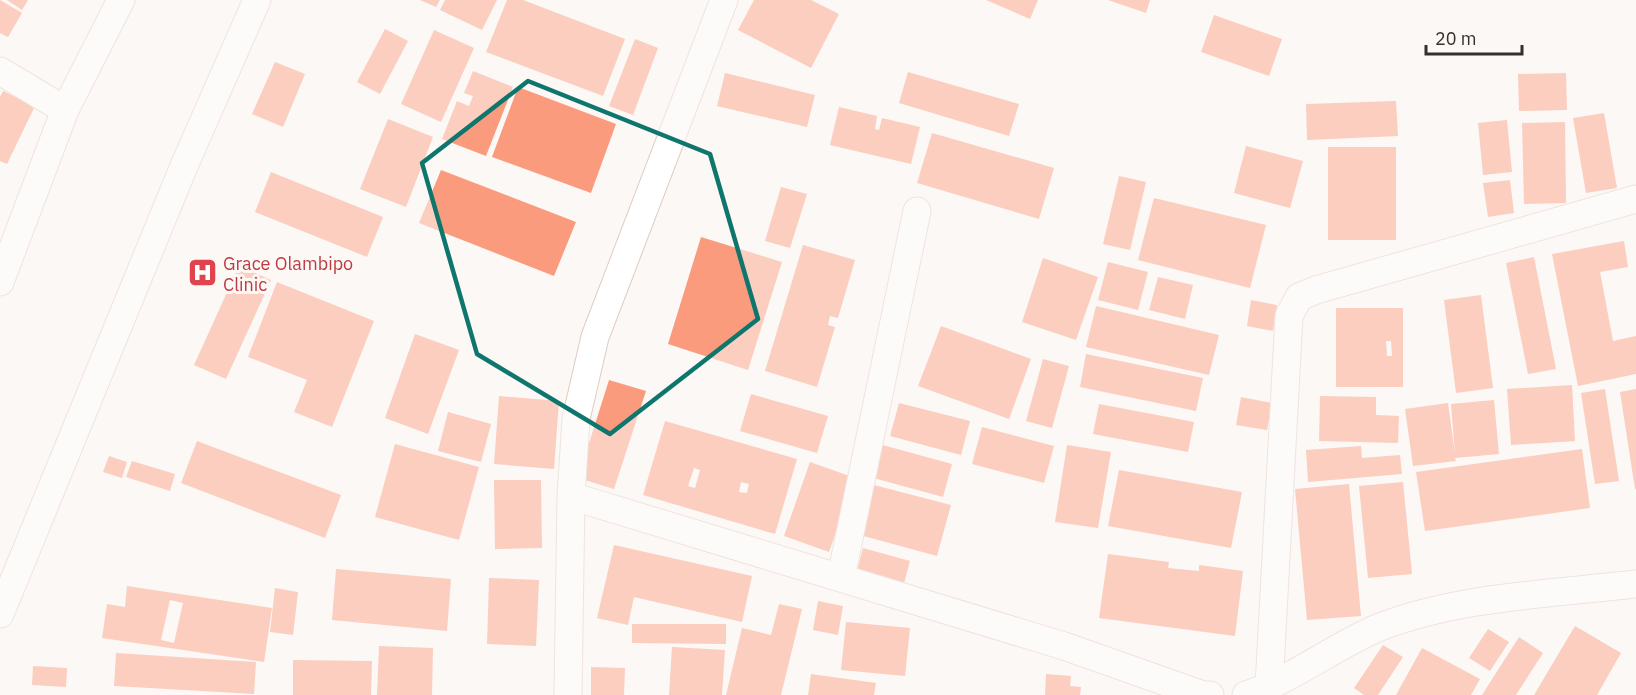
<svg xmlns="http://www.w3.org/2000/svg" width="1636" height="695" font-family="'IBM Plex Sans',sans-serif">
  <rect width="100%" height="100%" fill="#fcf8f5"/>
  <!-- building -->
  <path fill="#fb9b7e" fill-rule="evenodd" d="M0 0 22 13 8 37 0 33Z
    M7 0H28L22 10Z
    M420 0H440L436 7Z
    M445 0H497L482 30 440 10Z
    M507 0H523L625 39 603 96 486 52Z
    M754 0H811L839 14 811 68 738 30Z
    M986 0H1038L1030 19Z
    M1108 0H1150L1146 13Z
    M1214 15 1282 39 1269 76 1201 52Z
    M385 29 408 41 380 94 357 82Z
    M434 30 474 48 441 122 401 104Z
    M635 39 658 48 633 115 609 106Z
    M275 62 305 74 283 127 252 114Z
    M473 71 513 87 486 156 442 139 457 101 469 106 473 96 464 93Z
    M908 72 1019 104 1009 136 899 103Z
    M725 73 815 95 807 127 717 106Z
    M1566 73 1567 110 1519 111 1518 74Z
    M518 87 616 124 591 193 492 157Z
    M3 91 35 106 7 164 0 161V97Z
    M1396 101 1398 136 1307 140 1306 104Z
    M839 107 877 116 875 129 879 130 882 118 920 127 911 164 830 145Z
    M1604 113 1617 188 1586 193 1573 118Z
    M388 119 433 137 406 207 360 189Z
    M1507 120 1512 172 1483 175 1478 123Z
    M1565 122 1566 203 1524 204 1522 123Z
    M932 133 1054 168 1039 219 917 183Z
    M1246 146 1303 161 1290 208 1234 193Z
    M1328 147H1396V240H1328Z
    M441 170 576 222 554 276 419 223Z
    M271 172 383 217 367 257 255 212Z
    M1119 176 1146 182 1130 250 1103 244Z
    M1510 180 1514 213 1488 217 1483 183Z
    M781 187 807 194 790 248 765 241Z
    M1154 198 1266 225 1250 288 1138 260Z
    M701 237 782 262 748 370 668 344Z
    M1624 241 1628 267 1600 272 1613 341 1636 336V374L1578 386 1552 254Z
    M803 245 855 260 838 318 830 316 828 325 835 327 817 387 765 371Z
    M1534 257 1556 369 1528 374 1506 263Z
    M1043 258 1098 277 1076 340 1022 322Z
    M1108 262 1148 272 1138 310 1098 300Z
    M239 266 271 280 226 379 194 365Z
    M1158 277 1193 285 1185 319 1149 310Z
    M277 282 374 321 332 427 294 412 307 380 248 357Z
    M1481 295 1493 388 1456 393 1444 300Z
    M1251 300 1277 305 1273 331 1247 326Z
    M1096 306 1219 335 1209 375 1086 347Z
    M1336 308H1403V387H1336ZM1386 341H1391L1392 356H1387Z
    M941 326 1031 359 1009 419 918 386Z
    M415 334 459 350 428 434 385 418Z
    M1086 354 1203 378 1196 411 1080 387Z
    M1043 359 1069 366 1052 428 1026 421Z
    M609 380 646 391 614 489 578 478Z
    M1572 385 1575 441 1511 445 1507 389Z
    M1605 389 1619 481 1595 484 1581 393Z
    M1636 389V489H1635L1620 392Z
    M751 394 828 416 817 453 740 431Z
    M499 396 559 401 554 469 494 464Z
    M1320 396 1376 397V415L1399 416 1398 443 1319 441Z
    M1241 397 1272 403 1267 430 1236 425Z
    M1494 400 1499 454 1455 458 1456 461 1413 466 1405 409 1448 403 1455 454 1451 404Z
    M899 403 970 421 961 455 890 436Z
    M1099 404 1194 422 1188 452 1093 434Z
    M448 412 491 424 481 462 438 451Z
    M665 421 797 459 775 534 643 495ZM694 468 700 470 695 488 688 486ZM741 482 749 484 747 493 739 492Z
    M982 427 1054 446 1044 483 972 464Z
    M197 441 341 495 325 538 181 483Z
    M395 444 479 467 459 540 375 517Z
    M879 444 952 464 943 497 870 477Z
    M1067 445 1111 452 1098 528 1055 522Z
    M1361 446 1362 458 1400 455 1402 474 1308 482 1306 450Z
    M1582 449 1590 508 1425 531 1416 472Z
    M109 456 127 462 122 478 103 472Z
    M132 461 175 474 170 491 126 477Z
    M810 462 855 478 829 552 784 536Z
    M1119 470 1242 492 1231 548 1108 526Z
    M494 480H541L542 548 495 549Z
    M1403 482 1412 574 1368 578 1359 486Z
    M1349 484 1361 616 1307 620 1295 489Z
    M874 485 951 505 937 556 860 535Z
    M614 545 752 576 742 622 634 597 628 625 597 618Z
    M863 548 910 561 904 583 857 571Z
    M1108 554 1169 562 1168 568 1199 571V565L1243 571 1235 636 1099 618Z
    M336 569 451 579 447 631 332 620Z
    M489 578 539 580 536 646 487 644Z
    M127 586 272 608 264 662 102 638 107 604 125 607ZM170 600 183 603 174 643 161 640Z
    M275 588 298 592 293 635 270 632Z
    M818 601 843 606 838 635 813 630Z
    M779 604 802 609 781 695H726L742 628 771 635Z
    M846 622 910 628 905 676 841 670Z
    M632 624H726V644L632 643Z
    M1575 626 1621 653 1597 695H1534Z
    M1488 629 1509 642 1490 671 1469 658Z
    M1519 637 1543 653 1516 695H1482Z
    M1383 645 1403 657 1378 695H1364L1354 688Z
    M379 646 433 648 432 695H377Z
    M672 647 725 650 722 695H669Z
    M1422 648 1480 679 1471 695H1396Z
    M116 653 256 662 254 694 114 686Z
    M293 660 372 661 371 695H293Z
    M33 666 67 668 66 687 32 685Z
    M591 667 625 668 624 695H591Z
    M811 674 876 683 874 695H808Z
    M1046 674 1071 676 1070 686 1081 687 1080 695H1045Z"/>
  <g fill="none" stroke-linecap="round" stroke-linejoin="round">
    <defs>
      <path id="minor" d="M0 71 65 110
        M0 282 65 110 121 0
        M571 496 1064 646 1203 695H1210
        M841 577 917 211
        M0 614 184 166 257 0
        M1269 687 1289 316 1299 297 1316 290 1636 199
        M568 695 571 496 576 419 595 337 724 0
        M1246 695C1294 679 1334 646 1380 627 1461 596 1551 594 1636 584"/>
    </defs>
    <!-- minor casing -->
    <use href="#minor" stroke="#e1cbc0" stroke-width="29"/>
    <!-- minor -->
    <use href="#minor" stroke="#fff" stroke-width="27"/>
  </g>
  <!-- marked area -->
  <path d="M0 0H1636V695H0ZM528 81 710 154 758 319 610 434 477 354 422 163Z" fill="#fcf8f5" fill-opacity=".55" fill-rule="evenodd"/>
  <path fill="none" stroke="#0f766e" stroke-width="4.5" stroke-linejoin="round" d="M528 81 710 154 758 319 610 434 477 354 422 163Z"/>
  <!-- icons -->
  <defs>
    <symbol id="hospital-square" viewBox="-11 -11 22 22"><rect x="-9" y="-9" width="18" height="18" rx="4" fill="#e0444e" stroke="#fcf8f5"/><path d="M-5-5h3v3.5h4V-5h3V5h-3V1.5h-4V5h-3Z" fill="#fff"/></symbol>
  </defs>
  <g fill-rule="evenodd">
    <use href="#hospital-square" x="186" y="256" width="33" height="33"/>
  </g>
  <g text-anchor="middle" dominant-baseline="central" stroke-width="6" stroke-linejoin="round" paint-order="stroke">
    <!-- health labels -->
    <g font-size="18" fill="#be3a42" stroke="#fcf8f5" text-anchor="start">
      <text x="223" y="263">Grace Olambipo<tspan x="223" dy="21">Clinic</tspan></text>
    </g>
  </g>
  <!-- scale -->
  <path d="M1426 45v9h96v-9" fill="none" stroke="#362e29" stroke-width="3"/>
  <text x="1435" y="45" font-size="18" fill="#362e29" stroke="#fcf8f5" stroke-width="4.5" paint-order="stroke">20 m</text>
</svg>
